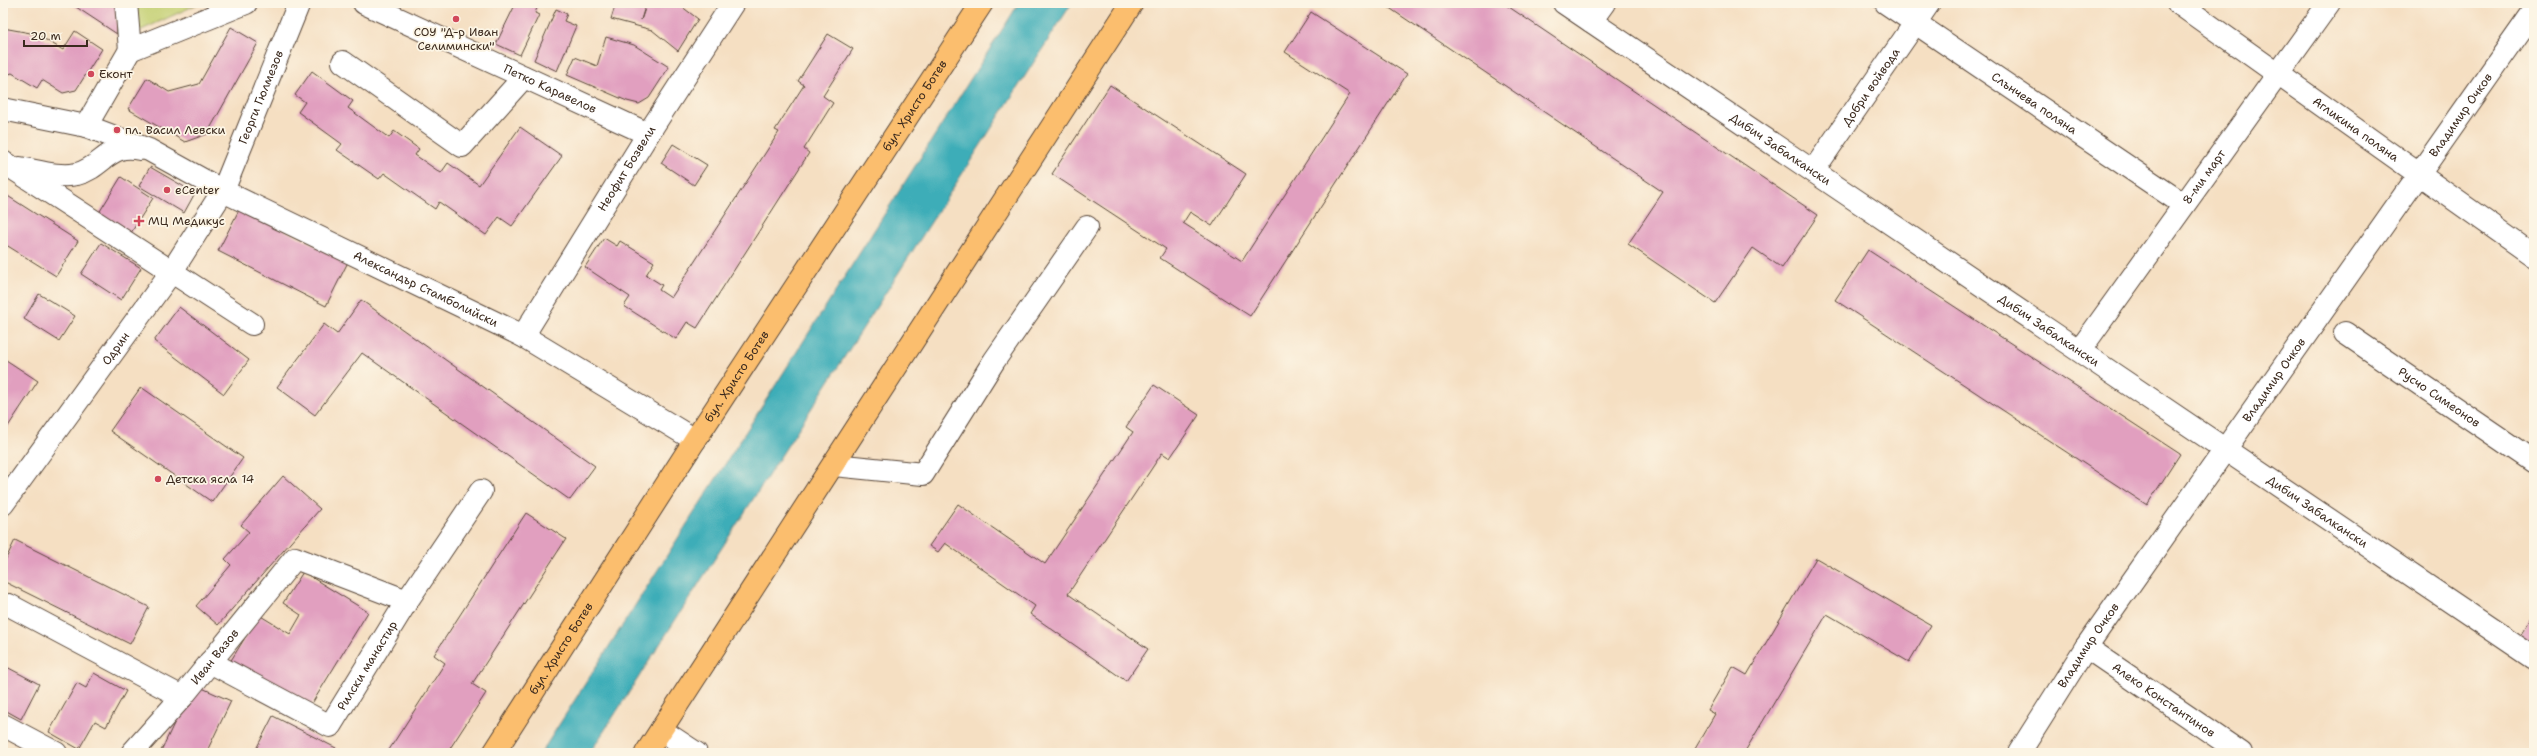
<svg xmlns="http://www.w3.org/2000/svg" width="2537" height="756" font-family="'Shantell Sans',sans-serif">
  <rect width="100%" height="100%" fill="#fcf5e5"/>
  <filter id="ink" filterUnits="userSpaceOnUse"><feTurbulence type="fractalNoise" baseFrequency=".025" numOctaves="2"/><feDisplacementMap in="SourceGraphic" scale="8" xChannelSelector="R" yChannelSelector="G"/><feConvolveMatrix kernelMatrix="1 2 1 2 8 2 1 2 1" color-interpolation-filters="sRGB"/></filter>
  <filter id="wash" filterUnits="userSpaceOnUse"><feTurbulence type="fractalNoise" baseFrequency=".012" numOctaves="4" result="noise"/><feDisplacementMap in="SourceGraphic" scale="16" xChannelSelector="R" yChannelSelector="G"/><feGaussianBlur stdDeviation="0.9" result="paint"/><feColorMatrix in="noise" values="0 0 0 0 0 0 0 0 0 0 0 0 0 0 0 0 0 1.4 0 .05"/><feComposite in="paint" operator="in"/></filter>
  <g filter="url(#wash)">
    <rect width="100%" height="100%" fill="#f5dfc2"/>
    <!-- green -->
    <path fill="#c2cf70" stroke="#7e7c47" d="M134 3H200L137 32Z"/>
    <!-- water -->
    <path fill="#3dadb8" stroke="#3c6c6b" d="M1019 3H1072L590 753H541Z"/>
    <g id="blocks">
      <!-- building -->
      <path fill="#e19fbf" d="M70 3H116L117 34Z
        M516 3H539L535 13 539 15 520 55 496 44Z
        M616 3H646L641 20 647 3H677L698 19 678 51 652 30 611 19Z
        M1382 3H1503L1818 215 1782 268 1753 248 1715 303 1628 244 1663 192Z
        M556 9 567 14 564 21 576 26 557 71 534 60Z
        M1311 12 1407 74 1250 316 1160 258 1166 249 1052 174 1110 85 1246 174 1212 226 1190 212 1183 223 1242 261 1350 94 1285 52Z
        M231 27 258 43 207 134 185 142 128 109 147 78 169 92 199 84Z
        M3 28 36 34 63 50 75 31 102 49 76 90 63 93 42 80 37 88 12 73 3 76Z
        M828 34 853 49 823 96 833 103 804 149 809 153 697 328 687 322 676 339 624 306 630 297 585 267 604 238 617 246 620 241 654 262 646 275 662 285 659 290 671 298 779 132 775 130 804 85 798 81Z
        M606 37 634 45 669 67 649 98 639 104 627 101 567 75 575 57 597 66Z
        M312 71 353 101 348 108 389 138 394 131 419 149 415 155 441 173 448 163 479 185 520 127 562 156 512 226 499 217 486 235 439 202 435 209 384 173 379 179 337 150 342 144 298 112 305 102 295 95Z
        M673 144 707 165 694 185 661 163Z
        M150 167 195 193 184 213 139 186Z
        M121 177 153 198 129 236 97 216Z
        M3 193 78 241 56 276 3 243Z
        M240 208 348 262 326 306 218 251Z
        M101 243 141 268 121 300 81 274Z
        M1868 250 2180 454 2147 505 1835 300Z
        M39 294 75 316 59 341 24 319Z
        M361 300 595 466 570 500 362 353 315 415 277 387 324 324 337 334Z
        M179 307 249 360 224 394 154 341Z
        M3 358 38 381 3 434Z
        M1154 385 1199 415 1170 458 1162 453 1068 594 1148 649 1126 681 1030 614 1035 606 945 543 938 552 929 546 958 504 1045 564 1133 432 1126 427Z
        M141 387 243 458 212 502 110 431Z
        M283 476 320 509 218 625 196 606 231 565 225 559 249 532 241 525Z
        M526 513 566 539 472 684 486 693 447 753H387L445 663 434 655Z
        M15 540 149 607 130 644 3 581V565Z
        M1816 558 1931 625 1909 662 1827 614 1744 753H1692L1715 714 1708 710 1733 667 1747 675Z
        M303 572 368 612 308 710 230 662 259 615 290 634 301 615 283 603Z
        M2531 618 2534 619V648L2518 639Z
        M3 665 39 684 21 719 3 709Z
        M94 673 126 691 106 727 95 721 79 749 49 732 77 683 86 688Z
        M193 684 231 701 206 753H160Z
        M273 716 336 748 333 753H254Z"/>
    </g>
  </g>
  <g filter="url(#ink)">
    <use href="#blocks" fill-opacity="0" stroke="#574537" stroke-width="1"/>
    <g fill="none" stroke-linecap="round" stroke-linejoin="round">
      <defs>
        <g id="minor">
          <path d="M126 3 130 50 246 3"/>
          <path id="s1" d="M364 3 648 134"/>
          <path id="s2" d="M1564 3 2534 658"/>
          <path id="s3" d="M1886 3 2183 204"/>
          <path id="s4" d="M2178 3 2534 256"/>
          <path d="M1591 21 1604 3"/>
          <path d="M343 62 462 146 524 77"/>
          <path id="s5" d="M3 109 86 126 149 150 223 191 523 336 695 440"/>
          <path d="M86 126 130 50"/>
          <path d="M3 162 252 324"/>
          <path d="M20 168C38 171 59 178 77 174 104 167 108 142 140 149"/>
          <path id="s6" d="M1813 171 1929 3"/>
          <path id="s7" d="M2345 333 2534 462"/>
          <path id="s8" d="M523 336 648 134 733 3"/>
          <path id="s9" d="M2080 350 2329 3"/>
          <path d="M834 465 923 474 994 361 1087 227"/>
          <path id="s10" d="M3 504 172 271 223 191 299 3"/>
          <path d="M9 605 182 697"/>
          <path id="s11" d="M2086 647 2241 753"/>
          <path id="s12" d="M210 662 330 726 407 601 481 491"/>
          <path d="M3 725 56 753"/>
          <path d="M661 730 696 753"/>
          <path id="s13" d="M132 753 182 697 295 558 407 601"/>
          <path id="s14" d="M2019 753 2086 647 2534 11"/>
        </g>
        <g id="major">
          <path id="s15" d="M494 753 695 440 982 3"/>
          <path d="M646 753 1132 3"/>
        </g>
      </defs>
      <!-- minor casing -->
      <use href="#minor" stroke="#574537" stroke-width="24"/>
      <!-- major casing -->
      <use href="#major" stroke="#574537" stroke-width="24"/>
      <!-- minor -->
      <use href="#minor" stroke="#fff" stroke-width="22"/>
      <!-- major -->
      <use href="#major" stroke="#fbbe6e" stroke-width="22"/>
    </g>
  </g>
  <!-- markers -->
  <g fill="#d1495b" stroke="#fcf5e5" stroke-width="1.5">
    <circle cx="456" cy="19" r="4"/>
    <circle cx="91" cy="74" r="4"/>
    <circle cx="117" cy="130" r="4"/>
    <circle cx="167" cy="190" r="4"/>
    <path d="M137 215h4v4h4v4h-4v4h-4v-4h-4v-4h4z"/>
    <circle cx="158" cy="479" r="4"/>
  </g>
  <g text-anchor="middle" dominant-baseline="central" stroke-width="3.5" stroke-linejoin="round" paint-order="stroke">
    <!-- poi labels -->
    <g font-size="12" fill="#3b2a1e" stroke="#fcf5e5" text-anchor="start">
      <text x="456" y="32" text-anchor="middle">СОУ "Д-р Иван<tspan x="456" dy="14">Селимински"</tspan></text>
      <text x="99" y="74">Еконт</text>
      <text x="125" y="130">пл. Васил Левски</text>
      <text x="175" y="190">eCenter</text>
      <text x="148" y="221">МЦ Медикус</text>
      <text x="166" y="479">Детска ясла 14</text>
    </g>
    <!-- street labels -->
    <g font-size="12" fill="#3b2a1e" stroke="#fcf5e5">
      <text stroke="none"><textPath href="#s6" startOffset="102">Добри войвода</textPath></text>
      <text stroke="none"><textPath href="#s1" startOffset="205">Петко Каравелов</textPath></text>
      <text stroke="none"><textPath href="#s10" startOffset="484">Георги Гюлмезов</textPath></text>
      <text stroke="none"><textPath href="#s3" startOffset="179">Слънчева поляна</textPath></text>
      <text stroke="none"><textPath href="#s15" startOffset="772">бул. Христо Ботев</textPath></text>
      <text stroke="none"><textPath href="#s14" startOffset="776">Владимир Очков</textPath></text>
      <text stroke="none"><textPath href="#s4" startOffset="218">Агликина поляна</textPath></text>
      <text stroke="none"><textPath href="#s2" startOffset="261">Дибич Забалкански</textPath></text>
      <text stroke="none"><textPath href="#s8" startOffset="197">Неофит Бозвели</textPath></text>
      <text stroke="none"><textPath href="#s9" startOffset="213">8-ми март</textPath></text>
      <text stroke="none"><textPath href="#s5" startOffset="462">Александър Стамболийски</textPath></text>
      <text stroke="none"><textPath href="#s2" startOffset="585">Дибич Забалкански</textPath></text>
      <text stroke="none"><textPath href="#s10" startOffset="192">Одрин</textPath></text>
      <text stroke="none"><textPath href="#s15" startOffset="448">бул. Христо Ботев</textPath></text>
      <text stroke="none"><textPath href="#s14" startOffset="452">Владимир Очков</textPath></text>
      <text stroke="none"><textPath href="#s7" startOffset="114">Русчо Симеонов</textPath></text>
      <text stroke="none"><textPath href="#s2" startOffset="909">Дибич Забалкански</textPath></text>
      <text stroke="none"><textPath href="#s14" startOffset="128">Владимир Очков</textPath></text>
      <text stroke="none"><textPath href="#s15" startOffset="124">бул. Христо Ботев</textPath></text>
      <text stroke="none"><textPath href="#s13" startOffset="127">Иван Вазов</textPath></text>
      <text stroke="none"><textPath href="#s12" startOffset="207">Рилски манастир</textPath></text>
      <text stroke="none"><textPath href="#s11" startOffset="94">Алеко Константинов</textPath></text>
    </g>
  </g>
  <!-- margin -->
  <rect width="2537" height="756" fill="none" stroke="#fcf5e5" stroke-width="16"/>
  <!-- scale -->
  <path d="M24 40v6h63v-6" fill="none" stroke="#3b2a1e" stroke-width="2"/>
  <text x="30" y="40" font-size="12" fill="#3b2a1e" stroke="#fcf5e5" stroke-width="3" paint-order="stroke">20 m</text>
</svg>
